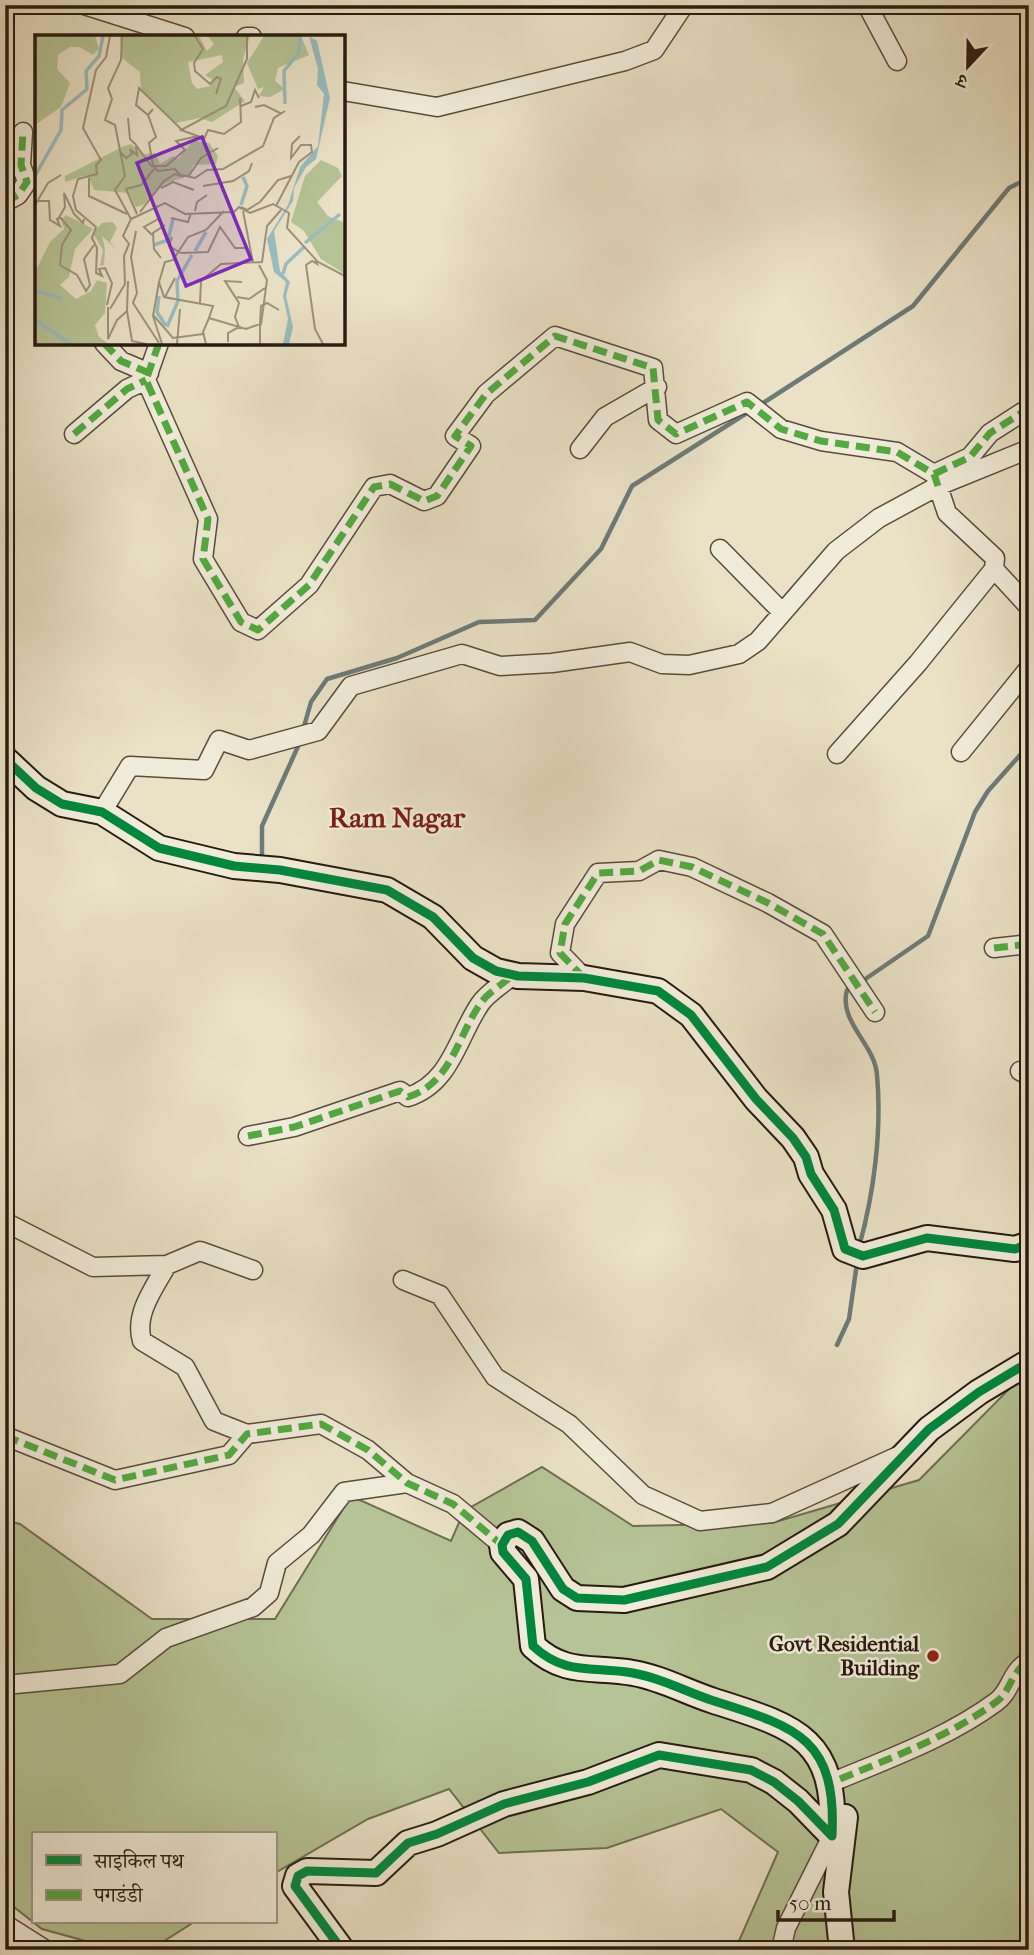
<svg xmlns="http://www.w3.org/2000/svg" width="1034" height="1955" font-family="'IM FELL French Canon','Noto Serif Devanagari',serif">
  <rect width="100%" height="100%" fill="#eae1c6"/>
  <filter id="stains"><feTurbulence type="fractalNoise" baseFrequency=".00286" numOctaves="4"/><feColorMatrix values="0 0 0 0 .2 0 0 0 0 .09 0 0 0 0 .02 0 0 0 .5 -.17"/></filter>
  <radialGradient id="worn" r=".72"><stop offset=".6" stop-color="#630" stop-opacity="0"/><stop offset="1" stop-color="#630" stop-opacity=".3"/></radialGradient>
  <!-- green -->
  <path fill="#b6c396" stroke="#6e6f53" stroke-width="2" d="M1027 1371 1029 1950H735L778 1852 721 1809 607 1848 499 1853 449 1789 368 1819 275 1873V1834H33V1922H194L150 1950H118L42 1929 5 1900V1520L20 1524 152 1619H275L351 1496 451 1541 464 1511 542 1467 633 1526 772 1523 919 1480Z"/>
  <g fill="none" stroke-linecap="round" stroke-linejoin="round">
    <!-- stream -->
    <path stroke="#6d7b78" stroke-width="4.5" d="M760 405 913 306 1009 188 1029 178
      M303 730 311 702 327 679 397 658 479 622 535 620 601 549 632 486 750 411
      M262 861V826L300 742
      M861 982 928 936 975 812 988 791 1029 745
      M853 986 847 990C838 1022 875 1044 877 1075 882 1131 874 1193 859 1247
      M837 1345 849 1319 857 1263"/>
    <defs>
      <path id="street" d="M84 5 185 37
        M867 5 897 61
        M246 37H252
        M343 91 437 107 625 61 654 50 684 5
        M5 202 18 195 27 182 21 165 23 132
        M104 343 121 361 149 373
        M159 343 146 380 208 519 203 559 241 622 258 630 309 585 374 487 390 484 424 501 437 496 471 446 455 436 486 394 555 336 653 368 658 420 676 434 747 402 781 429 821 441 897 452 934 474 947 513 995 558 994 569 1029 607
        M74 434 127 389 146 380
        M580 449 605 417 657 387
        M934 474 970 457 990 433 1029 408
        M720 549 782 612
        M961 752 1029 668
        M837 754 918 663 994 569
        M102 812 130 766 204 770 219 740 249 750 318 731 351 686 462 654 500 666 552 663 630 652 662 664 689 665 739 654 758 641 836 551 879 518 938 486 1029 449
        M994 948 1029 944
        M584 978 560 953 565 924 598 873 639 871 659 860 692 867 768 903 823 934 875 1012
        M1020 1071 1029 1076
        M248 1136 294 1127 400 1091 408 1097C451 1083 457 1038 480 1004 487 993 503 984 513 975
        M5 1222 93 1267 167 1265 200 1251 253 1270
        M167 1265C154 1288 134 1314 142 1341L185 1367 214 1421 247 1434
        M403 1280 440 1295 495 1377 569 1424 643 1495 700 1521 772 1513 898 1456
        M5 1436 115 1480 229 1455 247 1434 321 1424 368 1450 407 1483 453 1504 502 1545
        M5 1685 120 1674 166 1638 253 1607 269 1593 277 1563 311 1535 344 1492 407 1483
        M840 1779C893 1757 950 1736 996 1702 1011 1692 1010 1672 1029 1661
        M5 1924 46 1950
        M781 1950 786 1928 832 1836"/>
      <path id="secondary" d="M5 759 36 788 62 804 102 812 159 848 234 866 280 870 387 890 433 917 473 958 496 971 518 976 584 978 658 991 691 1015 756 1099 793 1138 806 1157 811 1174 834 1210 845 1249 863 1256 927 1238 1015 1249 1029 1244
        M342 1950 295 1886 298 1876 307 1871 376 1873 408 1843 437 1834 504 1804 588 1782 659 1755 751 1770 774 1782 798 1801 832 1836C837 1738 796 1727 714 1701 686 1692 662 1678 633 1673 593 1666 565 1676 533 1646L526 1579 503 1552 502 1545 508 1535 518 1532 532 1541 563 1589 577 1598 624 1600 767 1567 838 1524 929 1429 979 1392 1029 1362
        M842 1950 836 1892 845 1817"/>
    </defs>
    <!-- street casing -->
    <use href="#street" stroke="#584c3e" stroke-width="21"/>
    <!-- secondary casing -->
    <use href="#secondary" stroke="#271b10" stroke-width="28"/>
    <!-- street -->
    <use href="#street" stroke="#f1ecda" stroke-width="18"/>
    <!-- secondary -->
    <use href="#secondary" stroke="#f1ecda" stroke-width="24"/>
    <!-- quiet -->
    <path stroke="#53a942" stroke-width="7" stroke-dasharray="14 7" stroke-linecap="butt" d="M5 202 18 195 27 182 21 165 23 132
      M104 343 121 361 149 373
      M159 343 146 380 208 519 203 559 241 622 258 630 309 585 374 487 390 484 424 501 437 496 471 446 455 436 486 394 555 336 653 368 658 420 676 434 747 402 781 429 821 441 897 452 934 474 938 486
      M74 434 127 389 146 380
      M934 474 970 457 990 433 1029 408
      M994 948 1029 944
      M584 978 560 953 565 924 598 873 639 871 659 860 692 867 768 903 823 934 875 1012
      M1020 1071 1029 1076
      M248 1136 294 1127 400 1091 408 1097C451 1083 457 1038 480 1004 487 993 503 984 513 975
      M5 1436 115 1480 229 1455 247 1434 321 1424 368 1450 407 1483 453 1504 502 1545
      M840 1779C893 1757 950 1736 996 1702 1011 1692 1010 1672 1029 1661"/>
    <defs>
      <path id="cycleway" d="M5 759 36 788 62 804 102 812 159 848 234 866 280 870 387 890 433 917 473 958 496 971 518 976 584 978 658 991 691 1015 756 1099 793 1138 806 1157 811 1174 834 1210 845 1249 863 1256 927 1238 1015 1249 1029 1244
        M342 1950 295 1886 298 1876 307 1871 376 1873 408 1843 437 1834 504 1804 588 1782 659 1755 751 1770 774 1782 798 1801 832 1836C837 1738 796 1727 714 1701 686 1692 662 1678 633 1673 593 1666 565 1676 533 1646L526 1579 503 1552 502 1545 508 1535 518 1532 532 1541 563 1589 577 1598 624 1600 767 1567 838 1524 929 1429 979 1392 1029 1362"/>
    </defs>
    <!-- cycleway casing -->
    <use href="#cycleway" stroke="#f1ecda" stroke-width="13"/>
    <!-- cycleway -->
    <use href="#cycleway" stroke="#00873e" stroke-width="9"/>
  </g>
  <!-- markers -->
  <circle fill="#8f2418" stroke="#f1ecda" stroke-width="2.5" cx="933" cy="1656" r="7"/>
  <g text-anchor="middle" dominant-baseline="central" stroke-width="5" stroke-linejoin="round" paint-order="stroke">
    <!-- poi labels -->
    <g font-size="21" font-weight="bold" fill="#271b10" stroke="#f1ecda" text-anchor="end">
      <text x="919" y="1644">Govt Residential<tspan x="919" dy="24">Building</tspan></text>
    </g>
    <!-- district labels -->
    <g font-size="28" font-weight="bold" fill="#7a1f14" stroke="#f1ecda">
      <text x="397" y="817">Ram Nagar</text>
    </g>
  </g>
  <!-- overview -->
  <g transform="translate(35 35)">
    <rect width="310" height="310" fill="#eae1c6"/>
    <path d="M0 1H60L64 14 58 20 45 12H35L23 20 22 34 35 48 26 72 0 90ZM85 1H164L172 16 179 9 173 1H215L208 24 209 48 199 52 210 66 177 87 165 83 141 88 106 56 105 37 87 23ZM187 20 188 27 170 40 178 45 175 51 162 54 157 48 153 27ZM229 1H266L274 20 243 33 240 46 250 54 235 62 224 61 229 52 223 54 212 28ZM158 106 174 108 183 121 181 129 158 130 156 140 129 149 108 170 101 172 94 158 59 155 54 143 48 141 30 147V141L89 111 96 109 109 119 120 118 125 129 138 121 143 124ZM286 125 303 133 307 141 282 167 293 181 308 187 310 239 286 224 269 196 256 187 270 141ZM31 180 58 194 40 214 34 242 25 250 41 264 56 256 62 245 72 248 70 278 60 290 64 302 74 309H0V237L15 207 29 194 26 185ZM78 187 82 193 75 207 82 215 67 201 70 214 69 230 65 231 68 215 58 198 67 188Z" fill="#b6c396" fill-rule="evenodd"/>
    <path d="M274 1 282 6 295 63 281 124 271 132 259 153 258 166 239 196 245 236 255 247 251 261 258 292 254 309H248L253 284 248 261 251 247 239 237 232 204 253 170 265 132 283 111 289 59 282 50 283 34Z" fill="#9bbbbe"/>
    <path fill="none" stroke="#9bbbbe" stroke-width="3.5" d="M250 69 249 36 264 17 265 1M0 141 26 95 27 75 52 54 51 36 64 21 68 1M206 170 212 151 208 142M270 208 305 179M119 210 133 205 138 184M160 216 171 197M248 239 251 229 269 212M0 255 27 264M124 261 122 277 131 291M0 285 36 309M132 292 143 266 142 246 157 220"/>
    <path fill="none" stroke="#9c927d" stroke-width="2" d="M160 1 168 14 159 28 160 36 175 49 182 42 186 44 181 59M206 71 216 67 220 55 224 63M220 72 229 70 247 79M113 80 101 70 104 53 146 94M93 83 95 104 100 109M161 103 169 104 173 95 189 99 206 87 205 63M86 118 91 123 97 119 95 114 102 120 101 110 117 132M118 130 114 108 121 102 113 80 118 74M123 136 118 131H131L150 115 141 106 163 101 146 95 191 71 212 24V1M146 140 160 143 172 135 188 134 228 111 239 83 250 76M153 142 166 123 183 113M54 143V161L92 179M168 151 198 146 214 136 217 128M126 153 138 147 159 155M3 165 13 148 26 140M0 171 2 166H14L15 185 25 191 22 184 26 183 36 195 27 210 25 230 42 240 51 256 55 250 49 224 59 210M241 171 264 127 277 117 276 110H266L256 123 257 109 265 101M206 172 212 175 225 167 243 145 256 141M160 176 162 167 172 160M208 176 218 228M105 177 129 146 140 139 146 141 140 134 123 136M102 179 91 154 106 150 119 134M136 183 153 187 156 178M96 184 130 168 150 179 199 177 204 172 215 178 238 169 254 178 252 193 283 227 310 241M22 186 30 172 29 158 39 179 48 188 49 184M101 196 96 222 102 258 98 268 124 308M117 200 109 192 125 183M137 202 134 211 146 218 173 217 185 192 200 213H210M126 223 119 214 118 198 130 190M280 225 282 229 277 226 271 230 280 294 288 309M224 230 232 245 226 290M124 247 130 227 138 225 153 202 171 195 189 176M130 262 140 243M202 262 214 264 230 253M165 268 166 246 186 229 227 227 232 191 246 175M72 270 77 248 70 233 64 234 67 241 61 238 62 213 57 203 61 192 41 175 38 161 43 144 62 139 61 130 66 125 48 93 61 35 71 22 75 1M73 272V304L82 285 92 276 97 306 111 309M75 274 90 249 89 221 94 209 88 201 96 184 80 155 90 141 80 90 70 85 77 64 73 53 86 25 87 1M92 276 93 246M119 281 138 303 168 299M225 289 226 271 232 268 244 275M193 307V298L204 292 200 282 204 268 190 246 207 247M127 309 118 281 124 247 129 262 178 271 174 283 211 294 225 289V309M142 309 145 274M171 309 168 297 174 283"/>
    <path fill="#7b2cbf" fill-opacity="0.15" stroke="#7b2cbf" stroke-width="3.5" d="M167 102 216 224 151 251 102 128Z"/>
    <rect width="310" height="310" fill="none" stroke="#271b10" stroke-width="3.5"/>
  </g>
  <!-- margin -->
  <rect width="1034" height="1955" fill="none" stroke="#eae1c6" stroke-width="28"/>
  <rect x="7" y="7" width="1020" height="1941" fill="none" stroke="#271b10" stroke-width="3.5"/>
  <rect x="14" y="14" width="1006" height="1927" fill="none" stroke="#271b10" stroke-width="2"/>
  <!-- legend -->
  <rect x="32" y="1832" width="245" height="91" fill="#f1ecda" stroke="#a09889" stroke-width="2"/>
  <rect x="46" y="1855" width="35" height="10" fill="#00873e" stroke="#a09889" stroke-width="2"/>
  <text x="94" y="1868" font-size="21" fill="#271b10">साइकिल पथ</text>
  <rect x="46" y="1890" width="35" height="10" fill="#53a942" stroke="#a09889" stroke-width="2"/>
  <text x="94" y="1902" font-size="21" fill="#271b10">पगडंडी</text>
  <!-- north arrow -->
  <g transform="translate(968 66) rotate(202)" stroke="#f1ecda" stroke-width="5" paint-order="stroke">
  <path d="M0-5L12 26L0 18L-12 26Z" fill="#271b10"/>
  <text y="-10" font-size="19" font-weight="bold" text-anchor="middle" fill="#271b10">उ</text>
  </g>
  <!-- scale -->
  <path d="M778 1910v10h116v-10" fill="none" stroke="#271b10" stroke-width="3.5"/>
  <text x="789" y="1910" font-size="21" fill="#271b10" stroke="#f1ecda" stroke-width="5" paint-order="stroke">50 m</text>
  <rect width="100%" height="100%" filter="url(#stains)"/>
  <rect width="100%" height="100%" fill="url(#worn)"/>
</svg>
